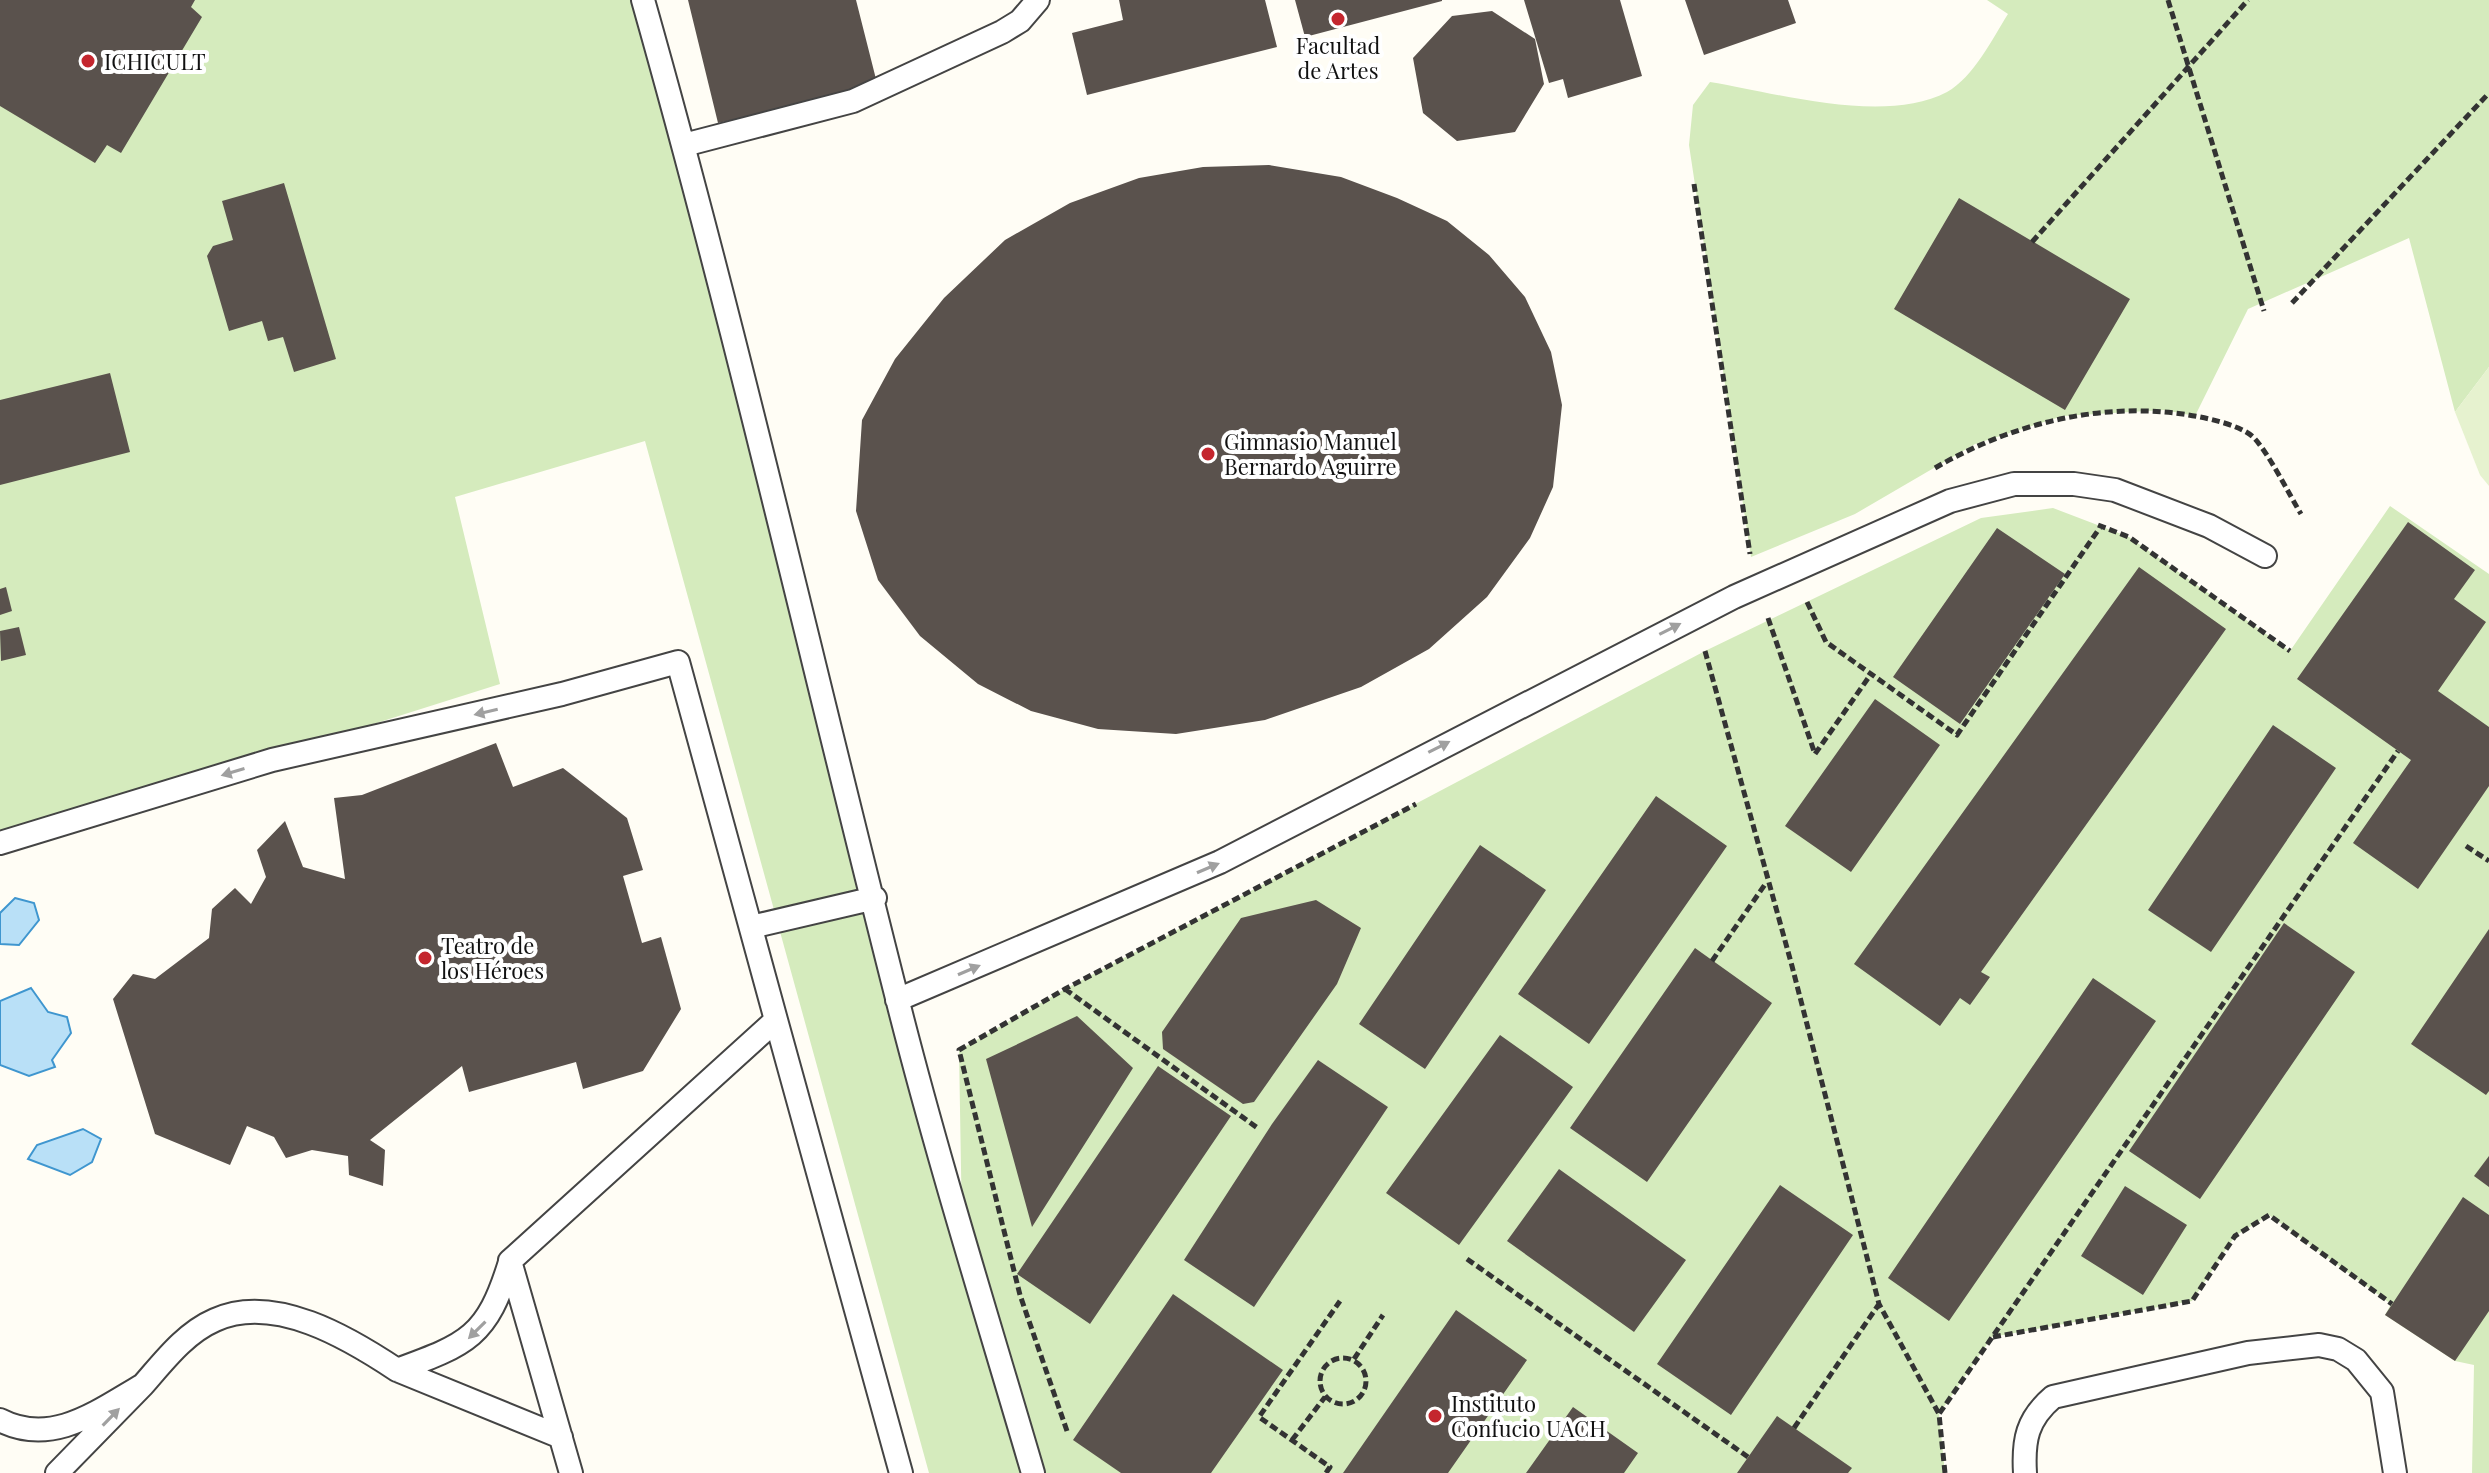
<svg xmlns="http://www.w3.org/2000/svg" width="2489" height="1473" font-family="'Playfair Display',serif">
  <rect width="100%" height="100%" fill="#fffdf5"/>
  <!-- green -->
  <path fill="#d5ebbd" d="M0 0H643L962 1227 959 1050 1065 989 1705 651 1981 518 2053 508 2129 537 2290 651 2390 506 2489 574V1473H2472L2474 1365 2455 1361 2385 1315 2391 1304 2269 1215 2235 1236 2192 1301 1992 1337 1939 1414 1945 1473H929L645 441 455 497 500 684 0 842Z
    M1987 0H2489V367L2455 412 2409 238 2248 309 2195 416 2164 410 2063 416 1975 444 1855 514 1751 557 1689 145 1693 105 1710 82C1777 93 1884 125 1947 92 1974 77 1992 39 2008 14Z"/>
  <!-- pitch -->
  <path fill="#e6f2cf" d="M2489 367V486L2480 475 2455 412Z"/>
  <!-- water -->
  <path fill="#b9e0f7" stroke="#3f96cf" stroke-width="2" d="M15 898 34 903 39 920 19 945 0 944V913Z
    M31 988 48 1012 67 1017 71 1033 52 1060 55 1067 29 1076 0 1065V1001Z
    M83 1129 101 1139 92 1162 70 1175 28 1159 37 1145Z"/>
  <!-- building -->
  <path fill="#5a524d" d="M0 0H195L191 7 202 17 121 153 107 145 95 163 0 106Z
    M688 0H856L878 87 718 123Z
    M1119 0H1265L1277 47 1087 95 1072 33 1123 20Z
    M1295 0H1442V1L1305 37Z
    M1524 0H1620L1642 76 1568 98 1563 79 1549 83Z
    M1685 0H1788L1796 23 1704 55Z
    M1492 11 1535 39 1544 84 1515 132 1457 141 1423 113 1413 58 1452 16Z
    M1269 165 1341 177 1397 198 1447 221 1489 255 1525 297 1551 352 1562 405 1553 487 1530 538 1487 597 1429 649 1361 687 1265 720 1176 734 1098 729 1031 711 978 684 920 636 878 580 856 511 862 420 895 359 944 298 1005 240 1070 203 1139 178 1203 167Z
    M284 183 336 359 294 372 283 337 268 341 262 321 229 331 207 256 213 246 233 240 222 201Z
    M1959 198 2130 299 2065 410 1894 309Z
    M110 373 130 452 0 485V400Z
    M2408 522 2475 570 2454 599 2486 622 2438 691 2489 727V786L2418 889 2353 843 2411 760 2297 679Z
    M1997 528 2065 574 1960 724 1893 677Z
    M2139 567 2226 629 1981 972 1990 977 1970 1005 1960 998 1940 1026 1854 964Z
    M6 587 12 611 0 615V589Z
    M19 627 26 655 1 661 0 631Z
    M1875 699 1940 745 1851 872 1785 826Z
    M2273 725 2336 768 2211 952 2148 910Z
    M496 743 513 787 563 768 627 818 643 870 623 876 642 943 661 937 681 1009 643 1071 583 1089 576 1062 469 1092 462 1066 370 1140 385 1150 383 1186 349 1175 348 1156 312 1150 286 1158 274 1137 247 1126 230 1165 155 1134 113 999 133 974 155 979 209 938 212 909 235 888 251 904 266 877 257 850 285 821 303 867 345 879 334 798 362 795Z
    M1656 796 1727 846 1589 1044 1518 994Z
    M1480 845 1546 890 1425 1069 1359 1024Z
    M1316 900 1361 928 1337 984 1254 1102 1243 1104 1163 1049 1162 1032 1241 918Z
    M2284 923 2355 972 2200 1199 2129 1151Z
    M2489 929V1091L2486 1095 2411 1044Z
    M1695 948 1772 1003 1647 1182 1570 1128Z
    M2093 978 2156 1021 1949 1321 1888 1278Z
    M1077 1016 1133 1068 1032 1227 986 1059Z
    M1500 1035 1573 1087 1459 1245 1386 1193Z
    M1318 1060 1388 1107 1254 1307 1184 1260 1272 1124Z
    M1158 1066 1231 1116 1090 1324 1017 1274Z
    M2489 1156V1187L2474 1176Z
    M1559 1169 1686 1260 1634 1332 1507 1241Z
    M1780 1185 1853 1235 1731 1415 1657 1364Z
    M2125 1186 2187 1225 2143 1295 2081 1256Z
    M2463 1197 2489 1215V1311L2455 1361 2385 1315Z
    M1173 1294 1283 1370 1211 1473H1121L1073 1440Z
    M1456 1310 1527 1360 1448 1473H1343Z
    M1573 1407 1638 1453 1624 1473H1526Z
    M1777 1416 1852 1468 1848 1473H1737Z"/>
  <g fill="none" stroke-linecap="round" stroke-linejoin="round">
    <defs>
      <path id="service" d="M643 0C737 332 813 668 898 1002 938 1160 987 1316 1033 1473
        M684 145 853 101 1002 32 1020 21 1038 0
        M0 843 272 760 562 694 678 662 776 1020
        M751 927 875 898
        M897 1000 1220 862 1734 597 1950 501 2014 484H2074L2115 490 2209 526 2265 556
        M510 1262C487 1337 468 1344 397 1370L561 1437
        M143 1385C164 1361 185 1333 215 1320 274 1293 349 1338 397 1370
        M0 1420C52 1447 98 1411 143 1385L57 1473
        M571 1473 510 1261 776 1020 901 1473
        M2025 1473C2023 1440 2027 1419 2053 1397L2248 1353 2319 1345 2338 1349 2356 1360 2382 1392 2395 1473"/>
    </defs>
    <!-- service casing -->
    <use href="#service" stroke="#444" stroke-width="26"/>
    <!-- path -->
    <path stroke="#333" stroke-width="5" stroke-dasharray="8 4" stroke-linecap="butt" d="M2168 0 2264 311
      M1694 184 1750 554
      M2032 242 2248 0
      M2292 303 2489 93
      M1935 468C2014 422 2109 399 2200 417 2215 420 2240 426 2252 436 2266 448 2290 496 2301 514
      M2098 525 2129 537 2290 651
      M1807 602 1826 642 1957 735 2101 526
      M1768 618 1815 754 1871 674
      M1705 651 1792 966 1879 1304 1939 1414
      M2466 846 2489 861
      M1712 961 1766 883
      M1065 989 1259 1129
      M1467 1259 1748 1457
      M1993 1337 2192 1301 2235 1236 2269 1215 2392 1304
      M1320 1381a23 23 0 1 1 46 0a23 23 0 1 1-46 0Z
      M1354 1359 1383 1315
      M1794 1428 1879 1304
      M1067 1431 1020 1295 959 1050 1065 989 1416 804
      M1292 1440 1325 1397
      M1326 1473 1330 1467 1259 1417 1340 1301
      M1945 1473 1939 1414 2398 751"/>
    <!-- service -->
    <use href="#service" stroke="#fff" stroke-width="22"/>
  </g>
  <!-- one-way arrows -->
  <defs><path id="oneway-solid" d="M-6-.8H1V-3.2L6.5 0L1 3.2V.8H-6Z" transform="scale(2)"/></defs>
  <g fill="#a0a0a0">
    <use href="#oneway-solid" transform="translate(1670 629) rotate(-27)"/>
    <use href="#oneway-solid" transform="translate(486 712) rotate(167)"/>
    <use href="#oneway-solid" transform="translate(1439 747) rotate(-27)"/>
    <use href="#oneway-solid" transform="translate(233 772) rotate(163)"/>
    <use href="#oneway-solid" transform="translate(1208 868) rotate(-23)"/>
    <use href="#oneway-solid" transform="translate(969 970) rotate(-23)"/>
    <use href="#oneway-solid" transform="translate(477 1330) rotate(135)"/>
    <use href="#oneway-solid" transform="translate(111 1417) rotate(-46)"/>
  </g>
  <!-- markers -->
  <g fill="#c4262e" stroke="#fff" stroke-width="3">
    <circle cx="1338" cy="19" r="8"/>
    <circle cx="88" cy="61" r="8"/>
    <circle cx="1208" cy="454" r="8"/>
    <circle cx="425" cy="958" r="8"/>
    <circle cx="1435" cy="1416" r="8"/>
  </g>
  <g text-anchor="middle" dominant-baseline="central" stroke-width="8" stroke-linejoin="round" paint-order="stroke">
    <!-- poi labels -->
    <g font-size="22" fill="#111" stroke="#fff" text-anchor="start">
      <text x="1338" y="45" text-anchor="middle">Facultad<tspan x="1338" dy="25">de Artes</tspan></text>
      <text x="104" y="61">ICHICULT</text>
      <text x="1224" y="441">Gimnasio Manuel<tspan x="1224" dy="25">Bernardo Aguirre</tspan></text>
      <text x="441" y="945">Teatro de<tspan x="441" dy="25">los Héroes</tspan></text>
      <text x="1451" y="1403">Instituto<tspan x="1451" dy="25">Confucio UACH</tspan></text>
    </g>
  </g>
</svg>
